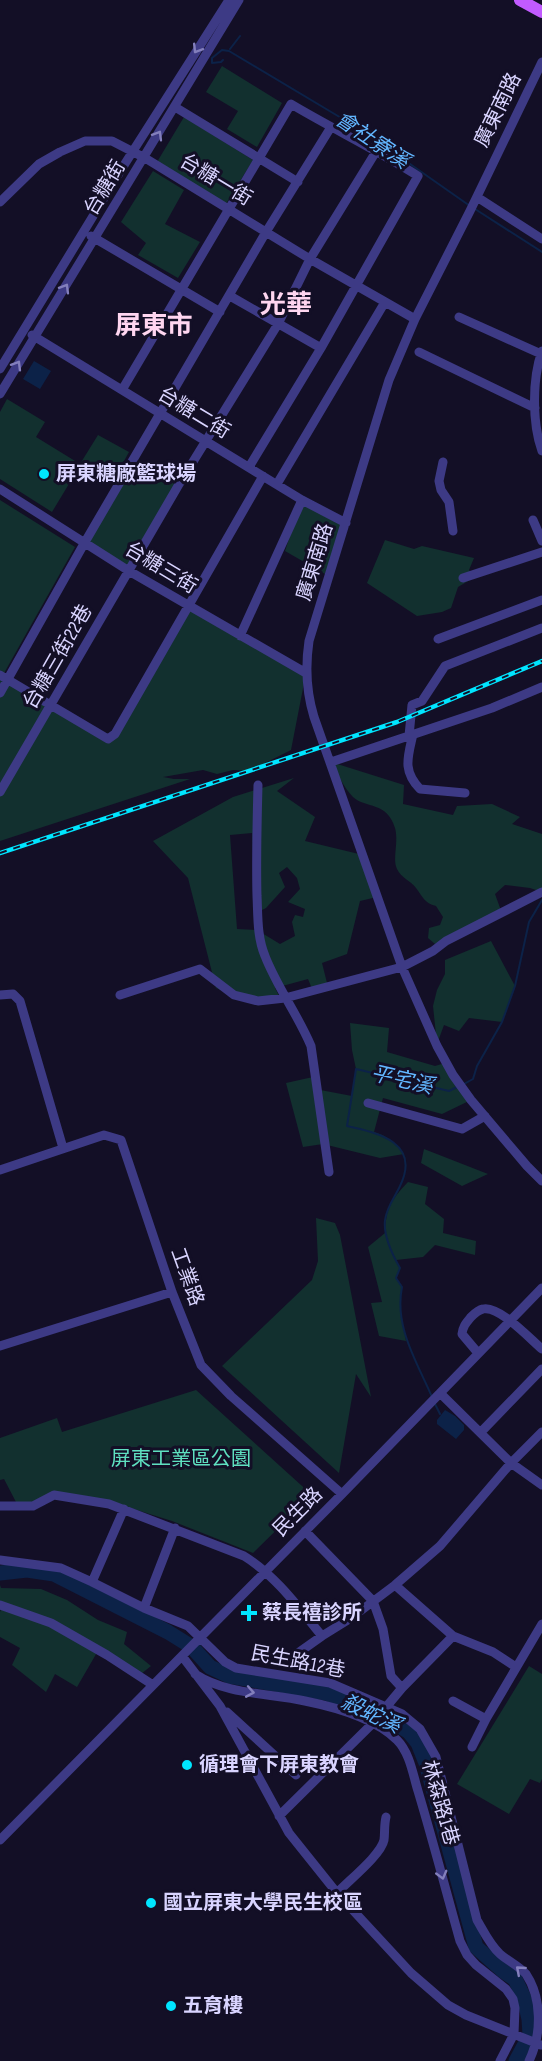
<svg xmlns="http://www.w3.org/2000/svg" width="542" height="2061" font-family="'Sofia Sans Condensed','Noto Sans TC',sans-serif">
  <rect width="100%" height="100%" fill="#130f26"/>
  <!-- green -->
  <path fill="#12302f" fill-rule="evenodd" d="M222 66 282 103 257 147 227 129 238 111 206 92Z
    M184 117 253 160 226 204 157 162Z
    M153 171 184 190 165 224 200 242 178 278 138 255 146 243 121 222Z
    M7 399 45 422 36 437 80 464 98 435 129 452 113 481 81 464 52 512 0 479V412Z
    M134 460 178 486 129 571 85 542Z
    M0 500 75 547 3 675 0 673Z
    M302 500 346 523 325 574 285 551Z
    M385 540 414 549 422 546 474 558 469 570 475 577 458 587 451 608 442 612 417 616 367 583Z
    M188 607 306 673 291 750 249 771 233 770 217 774 203 770 163 777 174 779H190L0 841V675L108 738Z
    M331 762 404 785 403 804 453 815 457 806 492 804 520 817 512 824 542 834V892L530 888 505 885 495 894 503 916 435 944 428 938 429 928 440 925 443 917 436 906C424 903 423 897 416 888 411 881 401 878 397 869 392 859 399 842 395 828 387 801 366 809 353 797 344 788 337 773 331 762Z
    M294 778 277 791 315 817 305 841 363 855 377 897 360 901 347 954 322 963 328 987 313 991 308 979 275 988 281 1000 229 994 216 988 188 878 153 841 233 797ZM252 833 256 913 266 908 285 887 279 873 287 867 297 878 300 889 288 902 305 909 303 917 295 915 292 922 295 936 280 944 257 930 237 929 230 835Z
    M491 941 515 986 502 1022 469 1018 459 1031 444 1025 437 1044 433 1006 437 990 445 974V960Z
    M350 1023 389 1028 387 1052 435 1066 445 1063 471 1100 442 1114 383 1098 374 1132C386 1135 398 1144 404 1154L380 1158 323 1144 303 1147 286 1083 313 1077 315 1089 352 1096 356 1069 352 1050Z
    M424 1149 488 1174 462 1186 421 1163Z
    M408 1182 428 1187 425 1204 444 1219 443 1233 476 1241 475 1255 435 1245 423 1257 396 1260 400 1268 396 1278 402 1287 400 1306 406 1341 379 1336 371 1303 382 1302 368 1247 385 1233C386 1208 391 1200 408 1182Z
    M316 1218 335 1223 340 1235 371 1397 356 1374 339 1473 222 1366 312 1280 318 1261Z
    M196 1390 312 1495 253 1553 172 1521 124 1506 61 1492 33 1503 16 1502 4 1479 0 1480V1438L57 1418 62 1432Z
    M0 1585 1 1588 41 1589 67 1600 98 1620 127 1632 124 1644 151 1666 141 1674 99 1649 77 1687 55 1674 46 1692 12 1665 20 1648 0 1637V1612L2 1607 0 1606Z
    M529 1666 542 1674V1779L540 1783 530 1779 509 1814 457 1784Z"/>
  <!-- water -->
  <path fill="#0c2248" d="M34 361 51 371 40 389 23 379Z
    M445 1410 455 1416 464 1425V1430L456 1439 437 1424V1420Z"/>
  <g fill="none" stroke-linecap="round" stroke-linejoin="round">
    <!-- stream -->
    <path stroke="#0c2248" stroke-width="2" d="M230 49 240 36
      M223 60 221 62 212 63V58L222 50 229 51 363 131 470 206
      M475 209 542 252
      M464 1084 473 1079 477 1066 502 1022 515 986 529 922 542 900
      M432 1397C417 1362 394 1327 402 1287L396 1278 400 1268C392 1254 383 1236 385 1220 387 1206 395 1197 400 1186 421 1143 379 1133 347 1126L356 1069 449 1091 459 1086
      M434 1402 440 1414"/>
    <!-- river -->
    <path stroke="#0c2248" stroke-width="15" d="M0 1573 27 1570 54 1574 168 1632 192 1647 210 1667 229 1676 326 1693 382 1715 409 1732 418 1743 426 1763 476 1947 503 1971 515 1979 524 1998 529 2019 530 2035 516 2061"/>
    <!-- minor -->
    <path stroke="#3d3a85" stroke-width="9" d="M542 62 470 211 415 319 389 380 309 641C305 668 306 691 314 717L402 967 437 1046 453 1075 471 1100 527 1166 542 1181
      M175 107 298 182
      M477 197 542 239
      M0 202 39 164 60 152 85 141H112L145 158 310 259 415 319
      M91 236 220 312
      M230 296 321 348
      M459 317 541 354
      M32 335 302 500 346 523
      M542 351C532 379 532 423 542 451
      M419 352 535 408
      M0 369 126 162 229 0
      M122 390 291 104C333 129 377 150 418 176L321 348 249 467
      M0 394 239 0
      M443 462 439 481 441 490 449 502 453 531
      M277 484 385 302
      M0 489 129 571 306 673
      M533 520 542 541
      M463 578 542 552
      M240 636 302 500
      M438 639 542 600
      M0 675 108 739 115 734 263 476
      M0 693 85 542 266 232 331 127
      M413 734C408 757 402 770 420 789L465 793
      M409 736 412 705 422 701 445 666 542 628
      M331 762 492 708 542 687
      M258 785C257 823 256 859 257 896 258 916 257 937 265 956 277 987 298 1015 311 1046L329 1172
      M0 792 178 486 278 324 310 259 377 150
      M0 995 13 994 20 1001 63 1148
      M120 995 200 969 234 995 258 1001 285 998 402 967 433 951 446 941 542 892
      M368 1103 462 1129 485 1116
      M0 1170 104 1135 121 1140 172 1292 201 1365 231 1396 342 1494
      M0 1346 172 1292
      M478 1353 462 1334C463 1326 466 1323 471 1317 474 1314 478 1310 483 1309 499 1305 530 1339 542 1349
      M440 1393 511 1463 542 1485
      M481 1432 542 1369
      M0 1506H33L54 1495 109 1504 244 1556C275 1575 299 1608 322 1636L351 1618 395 1585 440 1546 511 1463 542 1432
      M305 1531 373 1601 383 1629 391 1676 402 1688
      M0 1560 61 1568 92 1582 144 1608 188 1626 225 1662 236 1668 330 1683 402 1714 420 1729 436 1757 477 1920C484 1932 490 1945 500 1954 508 1961 519 1966 526 1974 542 1998 542 2034 529 2061
      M92 1582 124 1509
      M395 1585 453 1636 493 1652 516 1667
      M0 1605 51 1623 107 1655 153 1685
      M144 1608 175 1528
      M298 1653 322 1636
      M182 1656 220 1706 289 1833 337 1893 411 1973 448 2005 466 2015 541 2045
      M195 1674C227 1695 269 1693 305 1701 335 1707 375 1718 397 1740 410 1753 413 1775 418 1791 433 1841 446 1891 460 1941L467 1955 476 1965 506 1989 513 1999 515 2008 514 2034 500 2061
      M453 1701 486 1719
      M227 1712 296 1775
      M472 1747 486 1719 542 1624
      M279 1816 372 1724 402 1688 453 1636
      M0 1840 342 1494 542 1288
      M337 1893C348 1881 381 1855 384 1840 385 1832 384 1825 386 1817"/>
    <!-- major -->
    <path stroke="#c25bff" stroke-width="12" d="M520 0 542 12"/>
    <defs>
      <path id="rail" d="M0 853 397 722 542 661"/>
    </defs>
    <!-- rail casing -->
    <use href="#rail" stroke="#00e5ff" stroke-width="4.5"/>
    <!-- rail -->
    <use href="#rail" stroke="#130f26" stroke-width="2" stroke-dasharray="7" stroke-linecap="butt"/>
  </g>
  <!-- one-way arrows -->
  <defs><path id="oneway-chevron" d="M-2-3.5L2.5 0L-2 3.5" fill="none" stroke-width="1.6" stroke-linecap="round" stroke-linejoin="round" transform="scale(1.5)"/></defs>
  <g stroke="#837fbc">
    <use href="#oneway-chevron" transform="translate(197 49) rotate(122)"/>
    <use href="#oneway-chevron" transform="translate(158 135) rotate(-59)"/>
    <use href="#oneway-chevron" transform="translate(65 288) rotate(-59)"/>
    <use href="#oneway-chevron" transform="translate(17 365) rotate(-59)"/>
    <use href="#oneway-chevron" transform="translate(250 1692) rotate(10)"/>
    <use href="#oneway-chevron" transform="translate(442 1875) rotate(75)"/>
    <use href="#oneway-chevron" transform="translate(520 1970) rotate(-139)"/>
  </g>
  <!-- markers -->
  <g fill="#00e5ff" stroke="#130f26" stroke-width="2">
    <circle cx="44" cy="474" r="6"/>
    <path d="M246 1604h6v6h6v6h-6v6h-6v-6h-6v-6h6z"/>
    <circle cx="187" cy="1765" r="6"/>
    <circle cx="151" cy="1903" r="6"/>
    <circle cx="171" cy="2006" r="6"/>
  </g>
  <g text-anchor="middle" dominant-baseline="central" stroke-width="6" stroke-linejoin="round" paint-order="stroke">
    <!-- street labels -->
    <g font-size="20" fill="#d9d4ff" stroke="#130f26">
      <text transform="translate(498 110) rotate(-64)">廣東南路</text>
      <text transform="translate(216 180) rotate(31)">台糖一街</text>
      <text transform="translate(105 188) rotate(-59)">台糖街</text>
      <text transform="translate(194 413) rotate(31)">台糖二街</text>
      <text transform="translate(315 562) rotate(-73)">廣東南路</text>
      <text transform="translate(161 568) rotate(31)">台糖三街</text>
      <text transform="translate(58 657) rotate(-60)">台糖三街22巷</text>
      <text transform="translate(187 1277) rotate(70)">工業路</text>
      <text transform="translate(298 1512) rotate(-45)">民生路</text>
      <text transform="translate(298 1662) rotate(11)">民生路12巷</text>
      <text transform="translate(440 1803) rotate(74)">林森路1巷</text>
    </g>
    <!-- poi labels -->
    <g font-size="20" font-weight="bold" fill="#d9d4ff" stroke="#130f26" text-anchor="start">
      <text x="56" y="474">屏東糖廠籃球場</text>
      <text x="262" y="1613">蔡長禧診所</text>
      <text x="199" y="1765">循理會下屏東教會</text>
      <text x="163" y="1903">國立屏東大學民生校區</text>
      <text x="183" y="2006">五育樓</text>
    </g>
    <!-- park labels -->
    <g font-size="20" fill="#5fe0c0" stroke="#130f26">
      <text x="181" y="1459">屏東工業區公園</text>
    </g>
    <!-- water labels -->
    <g font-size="21" font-style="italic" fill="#62b6ff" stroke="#130f26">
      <text transform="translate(372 140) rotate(34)">會社寮溪</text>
      <text transform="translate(402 1080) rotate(13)">平宅溪</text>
      <text transform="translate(371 1714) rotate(25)">殺蛇溪</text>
    </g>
    <!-- district labels -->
    <g font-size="26" font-weight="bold" fill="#ffd6f0" stroke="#130f26">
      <text x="286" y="305">光華</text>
      <text x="154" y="326">屏東市</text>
    </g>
  </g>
</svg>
